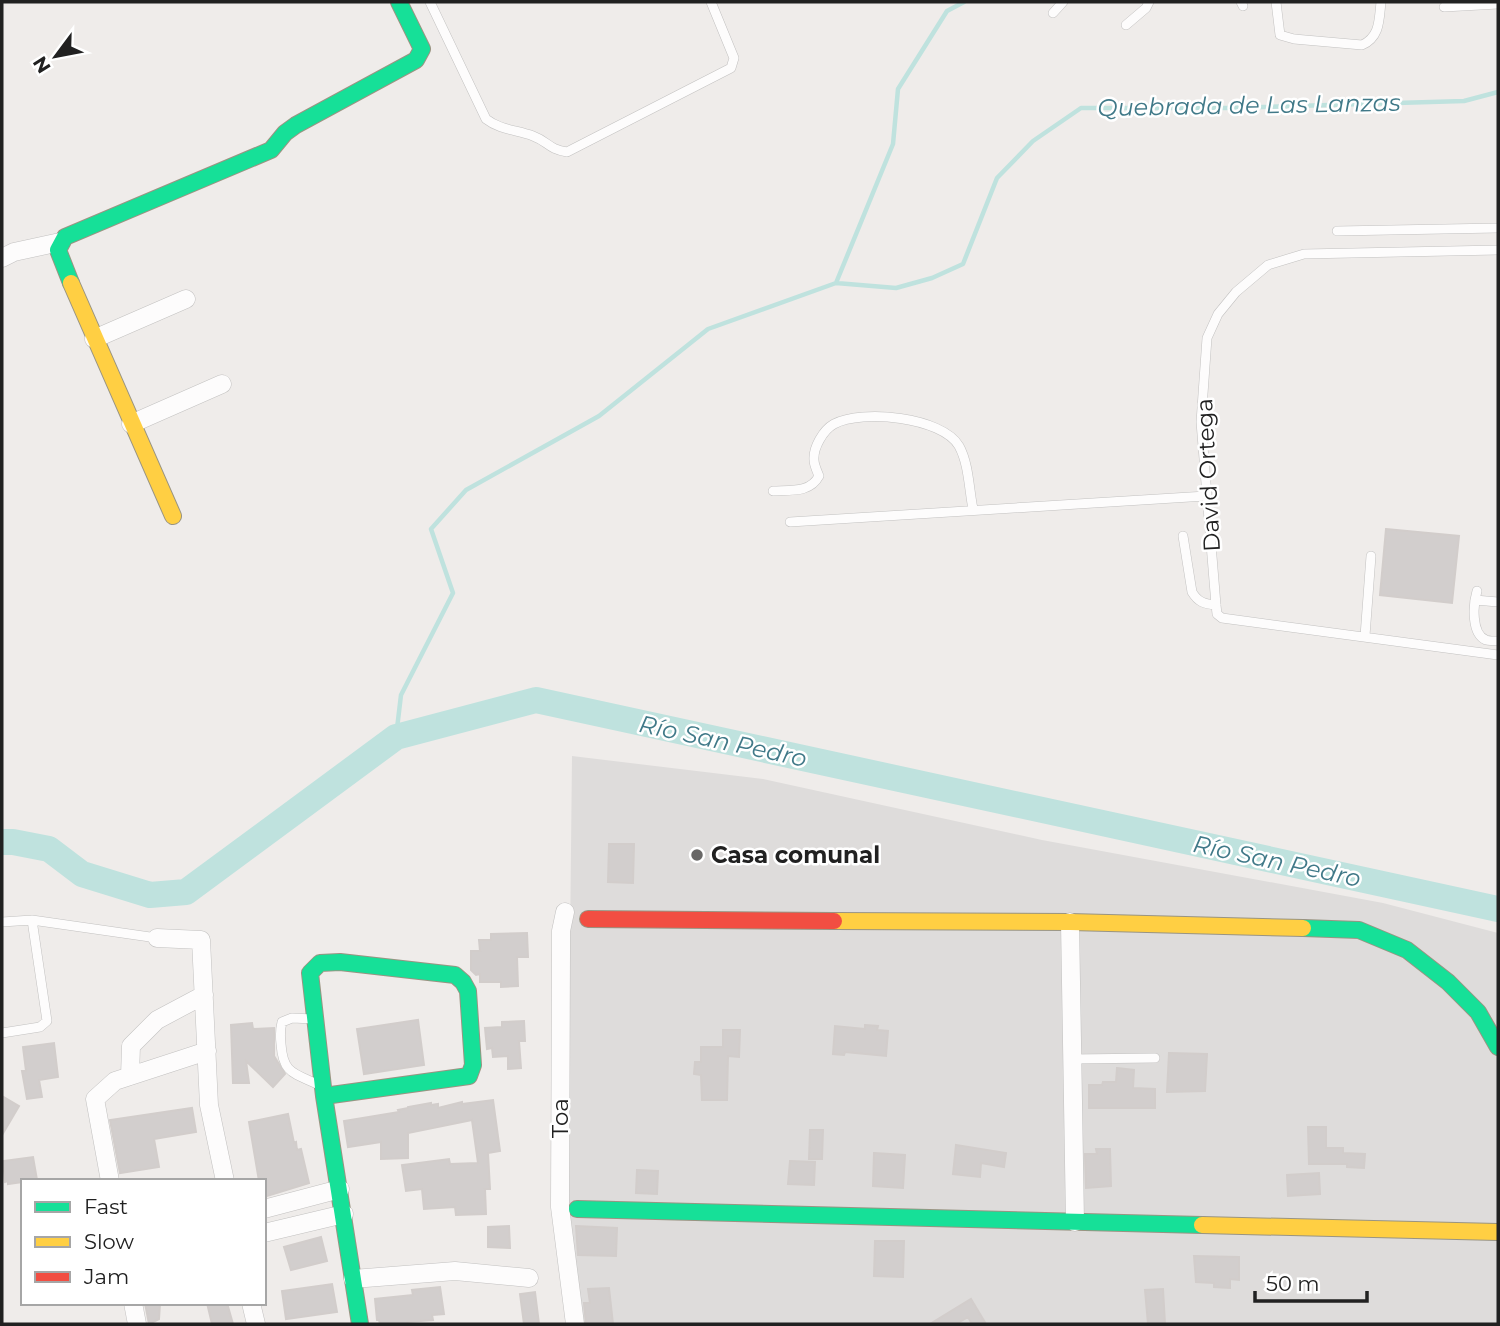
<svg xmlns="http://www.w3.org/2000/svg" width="1500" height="1326" font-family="Montserrat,sans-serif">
  <rect width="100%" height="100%" fill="#efecea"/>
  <!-- residential -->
  <path fill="#dedcdb" d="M572 756 763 779 1042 840 1383 903 1498 933V1324H577L567 1231Z"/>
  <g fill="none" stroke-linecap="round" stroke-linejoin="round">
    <!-- stream -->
    <path stroke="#bfe2de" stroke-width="4.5" d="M836 283 893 144 898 89 947 11 964 2
      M396 737 401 695 453 593 431 529 466 490 599 416 708 329 836 283 896 288 932 278 963 264 997 178 1033 141 1081 108H1230L1464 101 1498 92"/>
    <!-- river -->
    <path stroke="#bfe2de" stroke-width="26" d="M2 842H13L49 849 82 874 150 895 186 892 396 737 536 700 1498 909"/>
  </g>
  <!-- building -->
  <path fill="#d2cecd" stroke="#d2cdcb" stroke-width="2" d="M1386 529 1459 536 1452 603 1380 595Z
    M609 844H634L633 883 608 882Z
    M527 933 528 957H517L518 986 501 987V982H480V974L476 975 471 970V951H480L479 940H491V934Z
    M418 1020 424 1065 364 1074 357 1029Z
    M524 1021 525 1041H519L521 1068 508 1069V1056L493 1057 492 1048 487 1049 485 1028 502 1027V1022Z
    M252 1023 253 1029 274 1028V1056L285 1074 273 1087 246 1061 249 1083H233L231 1025Z
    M865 1025 878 1026 877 1030 888 1031 886 1056 845 1052 844 1055 833 1054 835 1026 865 1029Z
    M723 1030H740L739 1057 728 1056 727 1100H702L701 1075 694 1074 695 1062H701V1047H723Z
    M54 1043 58 1077 39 1080 42 1097 27 1099 22 1071H26L23 1047Z
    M1169 1053 1207 1054 1205 1091 1167 1092Z
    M1117 1068 1134 1070 1133 1088 1155 1089V1108H1089V1085H1102L1103 1082H1116Z
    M2 1096 19 1106 2 1135Z
    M493 1100 500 1151 488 1153 490 1189H485L486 1214 456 1215 455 1207 424 1209 422 1189 406 1191 402 1165 449 1159 450 1164 478 1163 472 1120 408 1133V1158L381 1159V1142L348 1147 344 1121 399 1112 398 1110 408 1108V1107L431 1103V1105L438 1104V1108L462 1102V1104Z
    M192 1108 196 1132 154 1139 159 1167 120 1173 110 1120Z
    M288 1114 294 1143 296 1142 297 1150 301 1149 309 1183 264 1197V1181H259L249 1122Z
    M1308 1127H1326V1148H1343V1153L1365 1154 1364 1168 1347 1167V1164H1309Z
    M810 1130H823L822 1159H809Z
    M956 1145 1006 1153 1004 1167 981 1163 980 1177 953 1174Z
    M1096 1149H1110L1111 1186 1086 1188 1085 1154H1097Z
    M874 1153 905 1155 903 1188 873 1186Z
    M33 1157 37 1180 8 1184V1181L5 1182 3 1161Z
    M790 1161 815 1162 814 1185 788 1184Z
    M637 1170 658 1171 657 1194 636 1193Z
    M1319 1173 1320 1194 1288 1196 1287 1175Z
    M509 1226 510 1248 488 1247V1227Z
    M576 1226 617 1228 616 1256 578 1255Z
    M321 1237 327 1261 291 1270 284 1247Z
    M875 1241H904L903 1277 874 1276Z
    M1194 1256 1239 1257V1280L1230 1279V1288L1214 1287V1283L1196 1282Z
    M332 1284 337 1312 286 1319 282 1291Z
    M440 1287 444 1314 432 1315 433 1320 407 1322V1324H380L379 1320H377L375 1299 413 1295 412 1290Z
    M609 1288 613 1324H586L584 1303H590L588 1289Z
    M1163 1289 1165 1324H1148L1145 1290Z
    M535 1292 539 1324H524L520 1294Z
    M971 1299 986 1324H972L968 1317 956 1324H930Z
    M145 1303H160L159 1319 149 1324Z
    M207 1303H227L233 1324H212Z"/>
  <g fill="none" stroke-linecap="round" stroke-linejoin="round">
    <defs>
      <path id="lane" d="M430 2 486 119C500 130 517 130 533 136 549 142 548 149 567 152L731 68 734 58 711 2
        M1241 2 1243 6
        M1276 2 1280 35 1294 39 1362 45C1380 37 1379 20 1381 2
        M1444 7 1498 4
        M1053 13 1063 2
        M1126 25 1146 8 1149 2
        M1337 231 1498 228
        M1498 250 1304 254 1268 265 1236 292 1218 314 1207 338 1201 422 1216 605 1217 614 1222 618 1498 655
        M773 491C791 490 810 493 819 476 817 471 814 465 814 460 813 448 823 430 834 424 862 409 942 417 959 446 969 464 969 490 973 509
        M790 522 1206 496
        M1183 536 1192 592C1198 602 1204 604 1216 605
        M1477 591C1473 604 1471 634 1486 640 1490 641 1494 641 1498 641
        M1475 600 1498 602
        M1365 636 1371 556
        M2 922 32 920 157 938
        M313 1019 292 1018 282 1022C280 1030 280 1036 281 1044 283 1074 294 1073 319 1085
        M2 1033 40 1027 47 1021 32 920
        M1073 1059 1155 1058"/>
      <path id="street" d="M2 258 14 252 60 242
        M94 339 186 299
        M131 424 222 384
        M565 912 561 931V950L560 1207 575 1324
        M1070 922 1075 1222
        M157 938 201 940 209 1105 225 1181
        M130 1076 131 1046 157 1020 204 995
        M110 1181 95 1099 115 1081 207 1051
        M264 1209 340 1189
        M264 1233 344 1214
        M353 1279 455 1271 529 1278
        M133 1303 137 1324
        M251 1303 256 1324"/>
      <path id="fast" d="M71 283 58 250 65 237 271 150 285 133 296 125 416 60 422 49 399 2
        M1303 928 1359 930 1407 950 1448 982 1478 1012 1498 1047
        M324 1096 469 1076 473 1065 468 991 463 982 455 975 340 962 320 963 310 973 324 1096 360 1324
        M577 1209 1202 1225"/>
      <path id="slow" d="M71 283 173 516
        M834 921 1070 922 1303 928
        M1202 1225 1498 1232"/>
      <path id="jam" d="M588 919 834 921"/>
    </defs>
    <!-- lane casing -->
    <use href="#lane" stroke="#c2c1c0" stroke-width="10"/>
    <!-- street casing -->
    <use href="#street" stroke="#c2c1c0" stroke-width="19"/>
    <!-- fast casing -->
    <use href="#fast" stroke="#999482" stroke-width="18"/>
    <!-- slow casing -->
    <use href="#slow" stroke="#999482" stroke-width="18"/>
    <!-- jam casing -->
    <use href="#jam" stroke="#999482" stroke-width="18"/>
    <!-- lane -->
    <use href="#lane" stroke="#fdfcfc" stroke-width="9"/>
    <!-- street -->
    <use href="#street" stroke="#fdfcfc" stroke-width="18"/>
    <!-- fast -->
    <use href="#fast" stroke="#16e098" stroke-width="16"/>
    <!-- slow -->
    <use href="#slow" stroke="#ffcf43" stroke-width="16"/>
    <!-- jam -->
    <use href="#jam" stroke="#f24e42" stroke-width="16"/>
  </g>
  <!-- markers -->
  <circle fill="#696867" stroke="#fff" stroke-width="2.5" cx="697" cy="855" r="7"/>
  <g text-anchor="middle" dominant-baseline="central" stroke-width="5" stroke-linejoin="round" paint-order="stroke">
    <!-- street labels -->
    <g font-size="23" fill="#212121" stroke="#fff">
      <text transform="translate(1208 475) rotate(-93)">David Ortega</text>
      <text transform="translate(560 1118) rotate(-90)">Toa</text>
    </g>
    <!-- poi labels -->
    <g font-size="23" font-weight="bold" fill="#212121" stroke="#fff" text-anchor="start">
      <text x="711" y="855">Casa comunal</text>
    </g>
    <!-- water labels -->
    <g font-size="24" font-style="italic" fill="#407988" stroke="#fff">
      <text transform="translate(1249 105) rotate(-1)">Quebrada de Las Lanzas</text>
      <text transform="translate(723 741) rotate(12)">Río San Pedro</text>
      <text transform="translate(1277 861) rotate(12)">Río San Pedro</text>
    </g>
  </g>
  <!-- border -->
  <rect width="1500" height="1326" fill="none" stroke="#212121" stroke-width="7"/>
  <!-- legend -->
  <rect x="21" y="1179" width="245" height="126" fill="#ffffff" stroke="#a6a6a6" stroke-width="2"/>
  <rect x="35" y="1202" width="35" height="10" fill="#16e098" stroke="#a6a6a6" stroke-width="2"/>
  <text x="84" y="1214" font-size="21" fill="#212121">Fast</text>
  <rect x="35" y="1237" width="35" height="10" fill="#ffcf43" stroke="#a6a6a6" stroke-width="2"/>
  <text x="84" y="1249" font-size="21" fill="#212121">Slow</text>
  <rect x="35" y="1272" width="35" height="10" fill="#f24e42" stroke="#a6a6a6" stroke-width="2"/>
  <text x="84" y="1284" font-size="21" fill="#212121">Jam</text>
  <!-- north arrow -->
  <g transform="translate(56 56) rotate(238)" stroke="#ffffff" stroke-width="5" paint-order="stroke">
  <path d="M0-5L12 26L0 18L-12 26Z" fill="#212121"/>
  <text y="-10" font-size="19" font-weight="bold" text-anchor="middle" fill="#212121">N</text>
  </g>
  <!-- scale -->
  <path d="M1255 1291v10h112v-10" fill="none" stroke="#212121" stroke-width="3.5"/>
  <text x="1266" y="1291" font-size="21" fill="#212121" stroke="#ffffff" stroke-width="5" paint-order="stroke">50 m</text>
</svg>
